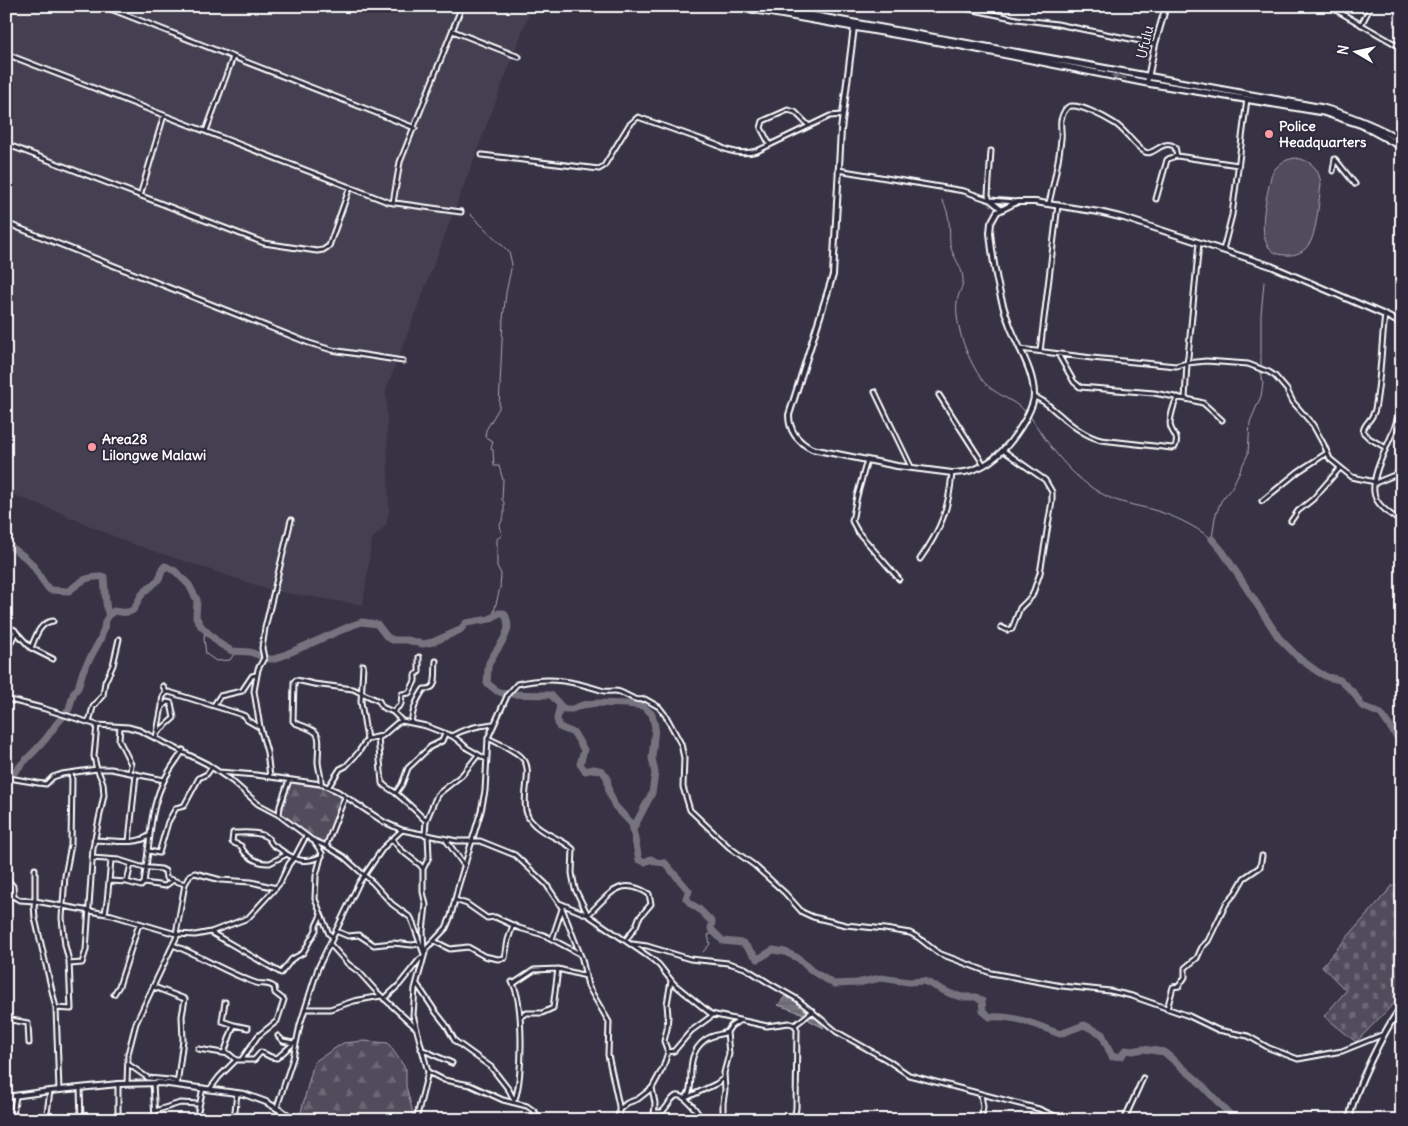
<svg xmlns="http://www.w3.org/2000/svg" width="1408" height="1126" font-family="Delius,sans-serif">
  <defs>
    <pattern id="forest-firs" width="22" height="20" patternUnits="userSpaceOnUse" patternTransform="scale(1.25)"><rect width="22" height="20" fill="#514c5c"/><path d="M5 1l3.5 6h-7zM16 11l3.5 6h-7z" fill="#6b6774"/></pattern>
    <pattern id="cemetery-stones" width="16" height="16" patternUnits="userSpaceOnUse" patternTransform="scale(1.25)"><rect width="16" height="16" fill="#514c5c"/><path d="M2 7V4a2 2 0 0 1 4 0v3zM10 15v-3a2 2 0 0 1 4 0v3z" fill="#6b6774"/></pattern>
    <pattern id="water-rules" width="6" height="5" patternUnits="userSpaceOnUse" patternTransform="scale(1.25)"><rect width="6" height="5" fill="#76737f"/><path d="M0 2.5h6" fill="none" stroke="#5f5e63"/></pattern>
  </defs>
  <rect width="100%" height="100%" fill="#373345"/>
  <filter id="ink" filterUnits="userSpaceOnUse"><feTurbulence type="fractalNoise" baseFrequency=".02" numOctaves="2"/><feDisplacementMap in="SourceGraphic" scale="10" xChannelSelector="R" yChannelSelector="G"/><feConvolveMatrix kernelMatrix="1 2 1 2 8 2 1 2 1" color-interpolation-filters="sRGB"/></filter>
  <g filter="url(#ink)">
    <!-- built -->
    <path fill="#444051" d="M6 6H532L386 390 389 510 386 525 372 539 363 605 274 591 127 542 56 511 6 492Z"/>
    <!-- grass -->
    <path fill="#514c5c" stroke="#a8a6ae" d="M1295 158C1311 160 1319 168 1321 184 1319 199 1317 228 1311 241 1307 249 1299 255 1290 255 1248 258 1267 198 1271 176 1276 165 1283 160 1295 158Z"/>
    <!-- forest -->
    <path fill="url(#forest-firs)" stroke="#a8a6ae" d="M291 783 324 788 343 798 325 843 316 840 281 814Z
      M364 1041 388 1043 406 1069V1086L412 1109 413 1120H309L300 1116 314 1062 343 1043Z"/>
    <!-- cemetery -->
    <path fill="url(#cemetery-stones)" stroke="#a8a6ae" d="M1394 884 1402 886V995L1356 1042 1324 1016 1346 991 1322 966Z"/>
    <!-- water -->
    <path fill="url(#water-rules)" stroke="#adabb2" d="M786 995C799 1000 816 1017 824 1028L810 1021 804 1014 778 1005Z"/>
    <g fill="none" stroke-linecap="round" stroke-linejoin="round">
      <!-- stream -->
      <path stroke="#adabb2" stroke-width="1" d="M942 200C951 215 949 228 950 244 952 257 963 266 963 280 963 287 958 294 957 302 954 325 969 363 983 381 995 395 1013 399 1026 412
        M470 214 509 252 512 264 506 293 503 319 499 408 486 430 485 437 493 441 491 449 493 450 494 466H499L503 480 502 500 504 502V516L500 525 502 535 497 539V566L501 574 500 588 493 616
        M1261 367V315L1264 282
        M1030 416C1049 446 1072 479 1106 496 1120 503 1135 505 1150 509 1173 515 1193 525 1212 539
        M1212 539 1215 517 1221 501 1232 487 1248 454 1250 422 1261 396 1263 383 1261 371
        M205 630 204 639 206 654 216 661 230 660 234 654H257
        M703 952 710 944 708 935 714 933"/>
      <!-- river -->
      <path stroke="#76737f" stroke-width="7" d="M1212 539 1223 552 1279 638 1300 659 1318 672 1327 677 1340 680 1354 693 1362 706 1381 714 1402 744
        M6 543C13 549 22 554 29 561 38 570 41 582 50 590L69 591C82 580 87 576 104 577 105 585 105 610 109 615L114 611C120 612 127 614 133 610 136 607 138 600 141 596 148 585 161 584 162 569L165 566 175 571 189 585 197 600 196 617 201 626 220 644 232 651 250 652 269 659H275L353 625 362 622 377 624 387 637 393 640H407L423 644 433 642 460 630 466 623 490 619 499 613H504C516 632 497 646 489 663 487 669 488 677 487 683L497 691 505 694 551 695 560 705 557 719 559 727 574 733 584 750 580 764 585 771 594 769 602 771 607 777 609 792 615 806 632 824 639 860 645 862 651 859 656 862 665 863 689 891 686 898 691 904 699 909 712 922 711 929 723 941 743 943 758 959 773 950 785 952 798 958 812 971 834 984 857 983 881 978 909 982 924 981 951 994 962 997H976L982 1001 983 1011 990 1017C1014 1015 1037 1025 1060 1034L1084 1025 1102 1034 1112 1057 1122 1056 1125 1050 1133 1051 1143 1049 1164 1052 1198 1081 1235 1120
        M560 705 564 709H572L583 705 596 703 627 704 643 706 652 714 655 727 652 758 655 773 652 793 633 829
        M66 713 69 709 74 692 78 688 83 671 100 640 104 629 105 622 109 615
        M11 777C20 764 33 754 43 742 51 733 55 724 63 717"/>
      <defs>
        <path id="minor" d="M103 6 415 128
          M955 6 1017 19 1057 24 1155 44
          M1329 6 1402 48
          M1361 25 1371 6
          M453 31 519 57
          M6 54 388 202 461 212
          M206 131 233 57
          M6 144 264 243 317 251 323 250 329 246 350 187
          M770 145 761 128 763 121 788 110 795 112 809 126
          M991 151 988 195 990 200 1001 209
          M482 155 599 169 604 166 629 125 638 117 717 145C730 153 742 155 757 151L830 116 842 115
          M838 170 964 191 990 200 1016 202
          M1333 171 1335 159 1355 184
          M140 196 164 115
          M1156 199 1167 160 1170 158 1177 156 1238 165
          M393 203 400 162 462 6
          M1049 203C1054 182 1059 161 1061 139 1062 133 1060 127 1061 120 1062 116 1064 110 1068 107 1077 102 1106 118 1114 123 1126 130 1133 145 1145 152 1153 157 1163 138 1175 147L1177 156
          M6 223 309 343 332 350 403 361
          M1223 250 1232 215 1247 99
          M1385 315C1381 347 1381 378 1375 409 1372 422 1364 422 1363 432L1369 438 1386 448
          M1402 345C1397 371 1404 401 1395 426 1389 445 1372 471 1374 492 1375 505 1392 515 1402 523
          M1020 349 1092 358 1176 366 1187 363 1188 357 1199 243
          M1040 351 1058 205
          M1058 354 1074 382 1080 387 1154 393 1191 400 1203 403 1222 420
          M875 392 911 467
          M939 395 984 465
          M1034 397C1045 400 1051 408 1060 415 1072 426 1085 436 1101 440L1172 448 1175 447C1179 437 1174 436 1171 428 1168 422 1174 403 1178 397
          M1185 399 1187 363 1206 361 1248 364 1269 372 1275 376 1287 390 1293 402 1313 425 1324 445 1330 459 1352 477 1375 482
          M867 460 857 496 852 521 858 532 899 579
          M1375 483 1402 472
          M1262 501 1299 471 1327 453
          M1291 521 1298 511 1313 499 1340 468
          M920 559C941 530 949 508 952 473
          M6 626 15 630 16 632 6 652
          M1001 627 1007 630 1012 629 1020 608 1032 596 1040 573 1052 501V492L1045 480 1004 451
          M16 632 31 648 53 659
          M31 648C36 636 39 623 53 621
          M363 665 361 702 367 739
          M163 686 166 692
          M6 699 42 708 97 725 128 727 139 730 207 764 232 781 258 804 279 815 312 840 326 846 344 857 373 883 392 904 411 918 424 954
          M214 705 220 696 242 691 252 676 256 675
          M393 712 401 704 402 694 409 693 415 681V675L419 672V657
          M89 722 93 707 103 695 105 682 113 665 119 639
          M411 723C413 709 416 701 424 689 427 689 430 689 432 687 437 684 435 667 436 661
          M120 727 119 740 131 764 130 773
          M157 733 174 718 171 703 167 702 163 706
          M452 736C465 728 478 726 493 724
          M378 737 382 783C387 789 393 790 398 795 408 803 417 812 426 821
          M156 738 162 706C162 700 162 693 169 692L240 714 245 716 247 720 259 727
          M488 738C499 744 517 750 524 760 534 773 517 805 531 821 541 834 561 838 573 849L572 873 575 889 588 915C608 896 619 875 649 894L651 904 639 918 636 926 626 940
          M219 772 256 775 321 784 337 791 384 822 402 830 457 841H480L515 855 546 884 562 908 582 959 588 986 609 1022 608 1055 619 1106V1114L616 1120
          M270 777 267 752 260 727 254 691 258 669 264 658 262 648 265 628 291 520
          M6 778C20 779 33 783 46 784L53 777 62 774 97 769H111L164 780
          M321 784C322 776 318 769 318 761 319 732 323 733 295 723L293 721 294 682 296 680 314 684 353 689 379 701 382 707 393 712 402 721 426 726 452 736 459 741 467 748 486 759
          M329 786 340 769 346 766 358 753 367 739 382 736 397 723 402 721
          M396 793 402 784 408 768 430 747 442 741 445 734
          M279 815 280 806 289 780
          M425 834 426 821 437 795 462 775 478 755
          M392 839 401 850 420 865 423 869V892L426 905 423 931 424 952
          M94 840C111 840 137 846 150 835 152 812 157 790 170 770 174 763 179 758 183 750
          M446 840 464 865
          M129 841 136 774
          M315 843 322 853 316 876 315 899 329 934 333 937
          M326 846 345 797
          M149 851 159 853 168 822 176 808 184 806 199 778 207 774 212 767
          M287 854 270 863C259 864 245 857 241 846L234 843 232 842 233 833C243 833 260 831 268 838 269 839 271 843 272 844 275 847 279 848 282 851 297 861 305 864 322 856
          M92 858 119 860 141 867 161 869 165 871 166 878 185 884
          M146 867 150 835
          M423 869 429 857 428 835
          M6 878 13 886 14 897 20 900 35 901V869
          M110 881 127 882 141 886 144 883 165 886 172 881
          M127 882 131 864
          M144 883 146 868
          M455 900 467 904 487 918 495 917 519 928 544 935 580 954
          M559 903 588 915 652 959 659 965 674 984 711 1014 767 1026 789 1023 795 1025 797 1030 796 1108 794 1120
          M105 913 107 902 111 860
          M336 931 348 936 359 935 374 945 393 943 412 945 419 944
          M212 933 281 973 292 959 303 953 316 930V926L321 915
          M176 934 185 884 190 875 195 873 221 880 251 882 276 888
          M552 939 562 909
          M434 941 450 949 468 947 484 956 498 959 505 958 508 940 513 925
          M330 944 348 964 359 972 377 992 416 1028
          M632 944 647 946 690 959 728 963 745 968 769 983 797 999 837 1032 887 1060 909 1075 1039 1109 1064 1120
          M173 945C201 956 227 973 256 983 262 985 267 982 274 987L275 993 284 1000 277 1021 258 1036 242 1059
          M69 964 82 963 86 950 93 848 104 795 103 783 96 766 94 756 97 725
          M512 982C524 1001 523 1079 515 1099
          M417 984 435 1011 446 1025 455 1041 491 1067 509 1090 514 1100
          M513 984 534 970 558 969 586 976
          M154 987 185 999 182 1016 183 1040 177 1085
          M114 994 119 986 139 924
          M384 999 399 985 419 960 423 957
          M225 1002 222 1021 234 1025
          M56 1008 71 1009 69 961 65 945 62 918 65 876 71 845 72 780 71 773
          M305 1009H330L354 1001 381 996
          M1167 1009 1173 987 1179 986 1185 977V968L1197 958 1202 947 1208 941 1226 904 1236 892 1244 878 1260 867 1262 856
          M521 1016 527 1013H542L553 1008 558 969
          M1394 1018 1402 1026
          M6 1019 28 1023 29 1043
          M795 1025 813 1011
          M278 1036 283 1041 293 1043
          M198 1049 229 1054 236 1060
          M421 1049 452 1063
          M668 1052 674 1051 691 1031 713 1015
          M224 1053 234 1025 248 1028
          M128 1064 148 1078 170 1080 177 1082
          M127 1083 128 1054 136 1023 178 934
          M153 1083 155 1120
          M118 1084V1120
          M80 1088 81 1120
          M652 1088 655 1103 654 1120
          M210 1089 219 1077 236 1060H254L261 1052 271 1057 277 1058 296 1041
          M59 1090 56 1008 35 918 34 905 35 901 112 915 176 934 195 935 211 932 248 918 280 883 289 864 296 855 306 836
          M688 1097 716 1084 724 1078
          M685 1098C698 1088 681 1058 705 1040 711 1035 720 1035 727 1032
          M277 1107 293 1058 300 1025 318 968 359 883 383 848 402 830
          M620 1109 627 1103 638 1099 652 1088 663 1068 668 1052 664 1041 667 1029 668 1016 667 1004 671 981
          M155 1111 180 1103 199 1104
          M654 1112H662C667 1108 670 1099 676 1096 685 1093 698 1113 703 1120
          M12 1120 16 1096
          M46 1120 50 1091
          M196 1120 203 1088
          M234 1120 237 1093
          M276 1120 282 1110
          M416 1120 428 1072
          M541 1120 534 1111 527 1106 503 1100 470 1085 444 1080 428 1072 413 1015 415 989 426 949 446 928 451 916 458 887 481 811 485 791 488 738 508 694 517 684C551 676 572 681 604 691 609 692 615 690 620 692 628 695 635 702 645 699L659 707 666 716 681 744 684 758 683 787 690 810 729 847 754 865 785 893 802 912 813 917 846 925 885 929 910 933 919 938 938 953 991 973 1062 986 1110 991 1132 996 1189 1016 1218 1030 1248 1036 1269 1048 1298 1059 1342 1051 1384 1034
          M639 1120 640 1117
          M723 1120V1103L725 1090 724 1073 729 1054 727 1032 731 1026 739 1021
          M981 1120 983 1107 981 1094
          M1124 1120 1143 1078"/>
        <path id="tertiary" d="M854 27 841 130 833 275 789 415C789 431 798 442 812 449L897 466 952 473C986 474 1009 448 1025 420 1029 412 1034 404 1034 395 1034 370 1017 346 1009 323 998 295 993 262 990 233L991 223 997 212 1017 202H1035L1099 212 1124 218 1271 266 1385 315 1402 324
          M1147 83 1155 44 1166 6
          M6 1097 50 1091 118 1084 161 1083 244 1094 266 1102 297 1120
          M1350 1120C1350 1097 1387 1025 1402 1006"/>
        <path id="trunk" d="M734 6 962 46 1147 83 1323 112 1362 125 1402 147
          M761 6 1323 108C1351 116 1377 126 1402 141"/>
      </defs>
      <!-- minor casing -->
      <use href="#minor" stroke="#fff" stroke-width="7"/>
      <!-- tertiary casing -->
      <use href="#tertiary" stroke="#fff" stroke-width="8"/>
      <!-- trunk casing -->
      <use href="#trunk" stroke="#fff" stroke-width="9"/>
      <!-- minor -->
      <use href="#minor" stroke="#2f2a3d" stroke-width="3"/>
      <!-- tertiary -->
      <use href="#tertiary" stroke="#2f2a3d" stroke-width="4"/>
      <!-- trunk -->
      <use href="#trunk" stroke="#2f2a3d" stroke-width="5"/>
    </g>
    <!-- one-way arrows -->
    <defs><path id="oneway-solid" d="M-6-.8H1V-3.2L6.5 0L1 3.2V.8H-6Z" transform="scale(1.25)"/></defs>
    <use fill="#6d6a77" href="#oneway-solid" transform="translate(1119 77) rotate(-169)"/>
  </g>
  <!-- markers -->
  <g fill="#ff9aa2" stroke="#2f2a3d" stroke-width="2">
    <circle cx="1269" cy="134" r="5"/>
    <circle cx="92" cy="447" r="5"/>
  </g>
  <g text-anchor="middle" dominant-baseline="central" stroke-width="4" stroke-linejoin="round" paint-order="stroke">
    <!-- street labels -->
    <g font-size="14" fill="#fff" stroke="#2f2a3d">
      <text transform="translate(1145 42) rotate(-77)">Ufulu</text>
    </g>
    <!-- poi labels -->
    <g font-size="14" font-weight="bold" fill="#fff" stroke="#2f2a3d" text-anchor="start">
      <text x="1279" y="126">Police<tspan x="1279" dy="16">Headquarters</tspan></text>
      <text x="102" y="439">Area28<tspan x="102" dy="16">Lilongwe Malawi</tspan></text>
    </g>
  </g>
  <!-- margin -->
  <rect width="1408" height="1126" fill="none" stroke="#2f2a3d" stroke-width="25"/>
  <rect x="12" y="12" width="1383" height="1101" fill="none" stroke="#fff" stroke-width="2" filter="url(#ink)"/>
  <!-- north arrow -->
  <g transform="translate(1356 52) rotate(279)" stroke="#2f2a3d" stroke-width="4" paint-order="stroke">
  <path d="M0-4L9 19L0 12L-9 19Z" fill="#ffffff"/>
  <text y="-8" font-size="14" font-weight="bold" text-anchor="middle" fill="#ffffff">N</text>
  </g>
</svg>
